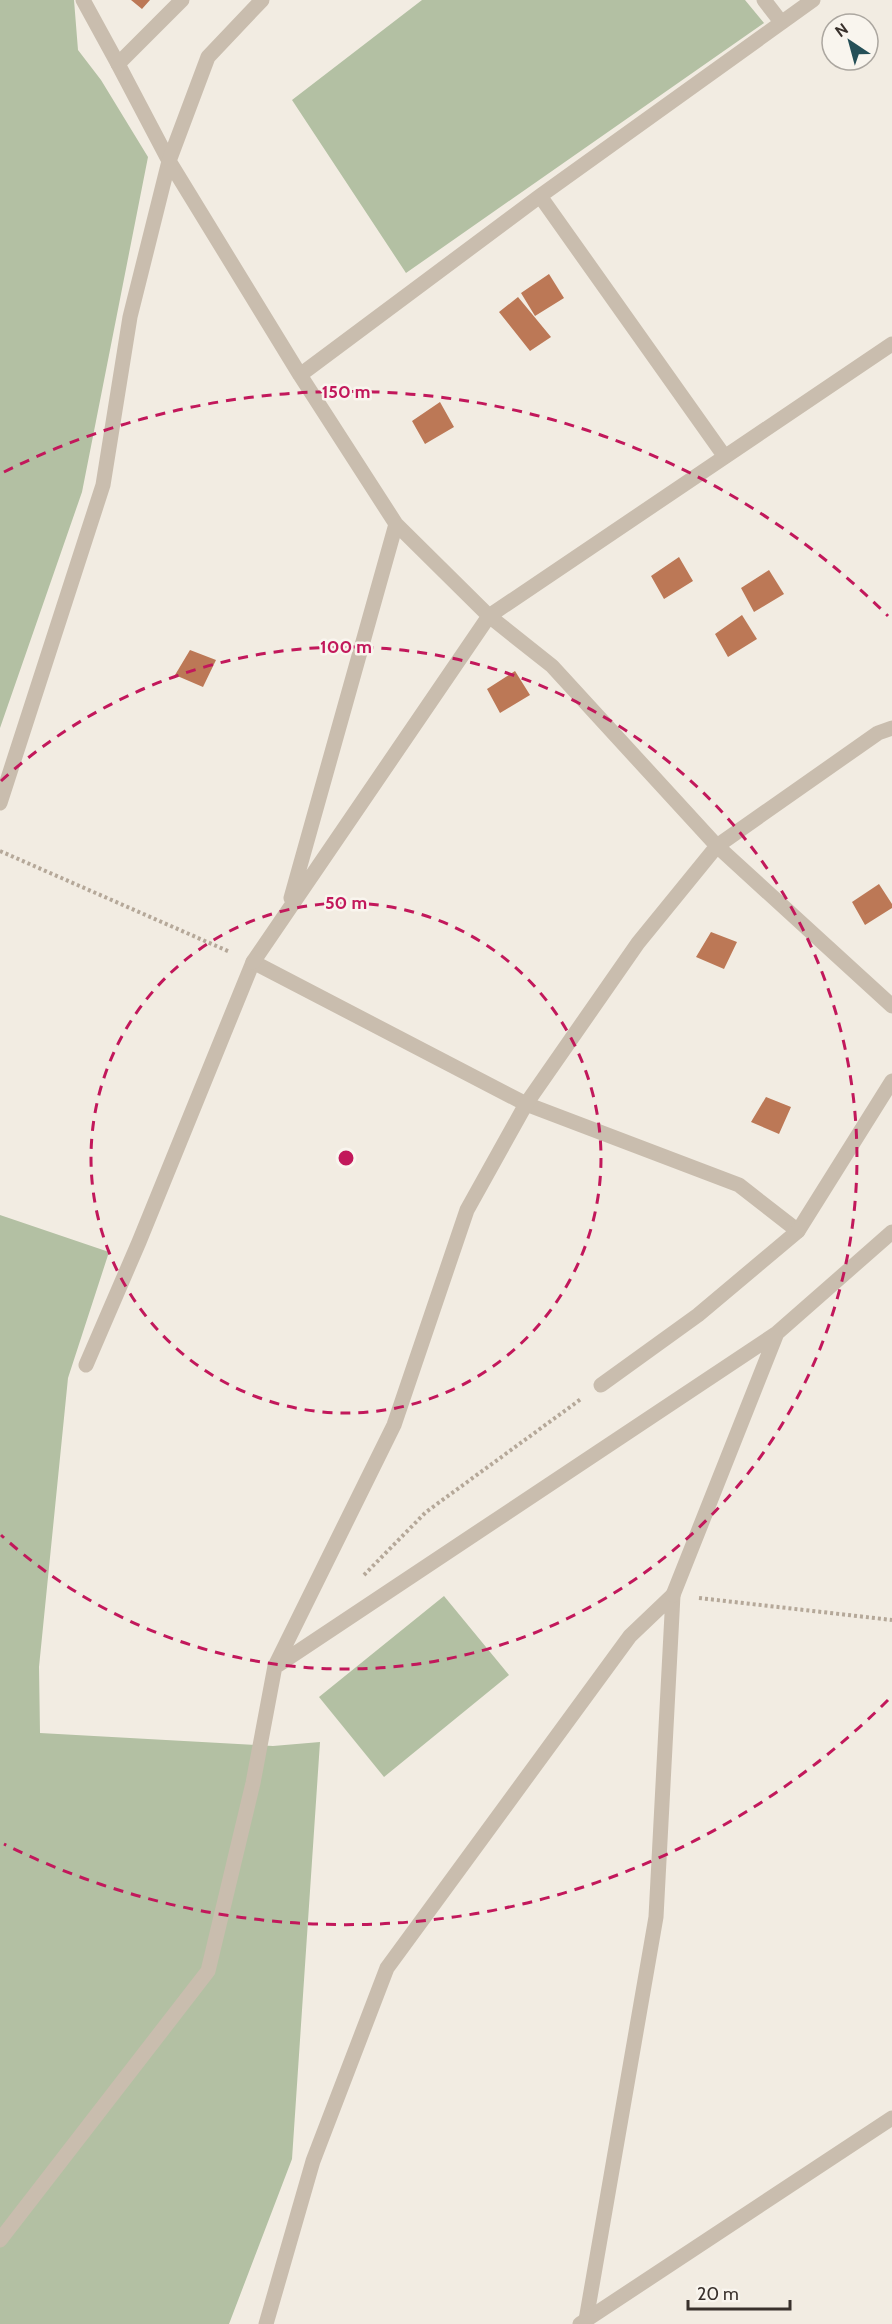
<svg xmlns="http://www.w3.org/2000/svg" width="892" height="2324" font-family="Cabin,sans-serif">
  <rect width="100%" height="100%" fill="#f2ece2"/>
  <!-- green -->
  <path fill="#b3c0a3" d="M0 0H74L78 50 101 80 148 157 82 492 0 728Z
    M422 0H745L764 23 406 273 292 100Z
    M0 1215 109 1252 68 1378 39 1667 40 1733 273 1746 320 1742 292 2159 229 2324H0Z
    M444 1596 509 1675 384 1777 319 1697Z"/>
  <!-- building -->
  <path fill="#bc7856" d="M131 0H150L142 9Z
    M549 274 564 298 535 316 521 293Z
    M518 297 551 337 530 351 499 312Z
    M440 402 454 427 425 444 412 421Z
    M679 557 693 581 664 599 651 576Z
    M769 570 784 594 754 612 741 588Z
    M742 615 757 639 728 657 715 634Z
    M190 650 216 660 203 687 175 675Z
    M515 671 530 695 500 713 487 689Z
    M879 884 892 904V908L865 925 852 902Z
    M711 932 737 942 724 969 696 957Z
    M766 1097 791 1107 779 1134 751 1122Z"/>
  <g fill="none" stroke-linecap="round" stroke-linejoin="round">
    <!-- path -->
    <path stroke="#b5a899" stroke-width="4" stroke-dasharray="3 3" stroke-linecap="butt" d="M0 851 230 952
      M364 1575 426 1512 581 1399
      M699 1598 892 1620"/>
    <!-- service -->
    <path stroke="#c9bdae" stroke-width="15" d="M118 64 169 161
      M86 1365 139 1242 253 962 526 1104 739 1185 798 1231
      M586 2320 656 1917 673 1595
      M266 2324 313 2161 387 1968 630 1636 673 1595"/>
    <!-- minor -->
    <path stroke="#c9bdae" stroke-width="15" d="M83 0 118 64 182 0
      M764 0 781 22
      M169 161 300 375 396 524 489 616 552 666 717 846 892 1006
      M540 196 725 457
      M300 375 540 196 813 0
      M0 803 103 485 130 317 169 161 208 57 262 0
      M291 898 396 524
      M253 962 489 616 892 344
      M601 1385 698 1315 798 1231 892 1081
      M673 1595 777 1333
      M278 1665 777 1333 892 1232
      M0 2240 208 1971 253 1783 275 1666 394 1425 467 1210 526 1104 638 943 717 846 878 733 892 728
      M580 2324 892 2118"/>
  </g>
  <!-- distance rings -->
  <g fill="none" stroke="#c2185b" stroke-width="3" stroke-dasharray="10 8">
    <circle cx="346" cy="1158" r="255"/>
    <path d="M1 781A511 511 0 1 1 1 1535"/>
    <path d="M888 1700A766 766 0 0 1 4 1844M4 472A766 766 0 0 1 888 616"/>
  </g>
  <circle cx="346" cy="1158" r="9" fill="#c2185b" stroke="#f9f5ee" stroke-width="3"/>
  <g font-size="18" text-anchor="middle" font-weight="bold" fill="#c2185b" stroke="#f9f5ee" stroke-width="5" stroke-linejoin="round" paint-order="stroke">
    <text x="346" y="398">150 m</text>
    <text x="346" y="653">100 m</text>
    <text x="346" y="909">50 m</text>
  </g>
  <!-- north arrow -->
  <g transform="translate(850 42) rotate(324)"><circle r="28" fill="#f9f5ee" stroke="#aca7a0" stroke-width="1.5"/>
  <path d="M0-4.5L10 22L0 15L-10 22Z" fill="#254f57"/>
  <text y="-9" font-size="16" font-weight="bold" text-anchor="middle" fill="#39312c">N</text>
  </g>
  <!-- scale -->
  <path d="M688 2300v9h102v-9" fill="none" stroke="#39312c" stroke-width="3"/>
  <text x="697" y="2300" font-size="18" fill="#39312c" stroke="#f9f5ee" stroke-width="4.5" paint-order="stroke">20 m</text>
</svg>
